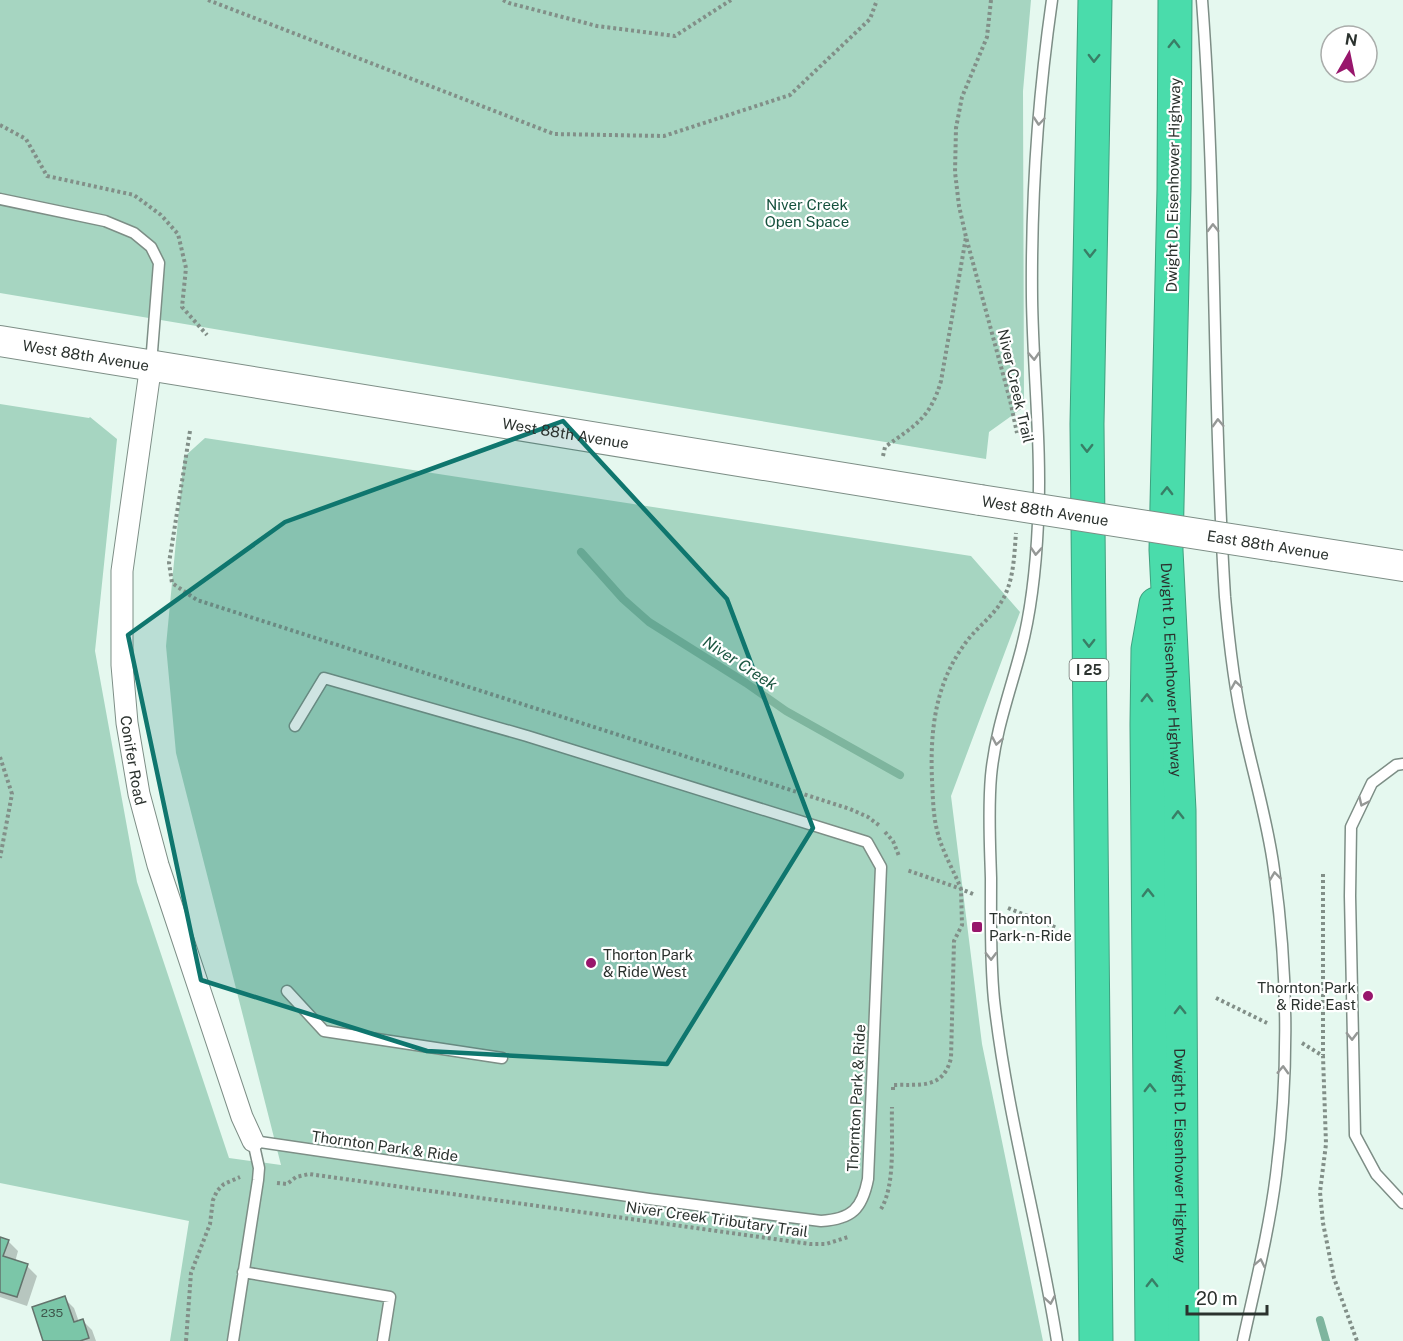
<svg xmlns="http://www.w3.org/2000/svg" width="1403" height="1341" font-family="'Public Sans',sans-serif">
  <rect width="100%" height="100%" fill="#e5f8ef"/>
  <!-- green -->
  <path fill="#a6d5c1" d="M0 0H1031L1023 91 1024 407 989 432 986 459 0 293Z
    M0 404 89 418 90 417 117 439 95 651 137 882 229 1158 281 1165 176 753 166 646 184 457 205 438 971 556 1020 612 951 796 982 1044 1043 1341H170L189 1221 0 1183Z"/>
  <!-- shadow -->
  <path fill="#0003" d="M0 1239 8 1241 18 1251 15 1262 27 1266 37 1276 27 1306 0 1297Z
    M64 1298 74 1308 79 1322 82 1320 92 1330 96 1341H45Z"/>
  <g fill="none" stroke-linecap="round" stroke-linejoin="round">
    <!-- stream -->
    <path stroke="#7eb59e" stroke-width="8" d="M581 552 623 599 649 622 746 683 786 711 900 775
      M1320 1320 1326 1341"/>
  </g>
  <!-- building -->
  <path fill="#7bc6a8" stroke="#63736c" stroke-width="1.5" d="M0 1237 9 1240 3 1256 28 1264 17 1297 0 1292Z
    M65 1296 74 1322 83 1319 89 1338 80 1341H43L32 1307Z"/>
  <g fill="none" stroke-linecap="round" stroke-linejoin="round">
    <defs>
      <path id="service" d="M1052 0C1038 98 1031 199 1032 298 1033 373 1042 448 1038 523 1036 566 1032 608 1021 650 1010 692 995 732 991 776 988 810 990 844 991 878 991 919 990 959 994 1000 1007 1115 1039 1227 1057 1341
        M1202 0C1217 199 1212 398 1225 597 1229 642 1234 687 1244 731 1254 777 1268 823 1274 870 1288 970 1289 1074 1276 1175 1269 1231 1255 1286 1243 1341
        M0 199 105 221 134 233 151 247 159 263 151 364
        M1403 764 1396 765 1372 783 1351 827 1350 896 1355 1135 1376 1174 1403 1203
        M287 991 324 1031 502 1058
        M243 1272 390 1297 383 1341
        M233 1341 258 1180 259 1168 253 1141 649 1199 821 1221C852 1219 862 1209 868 1179L881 867 867 842 527 736 324 678 295 726"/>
      <g id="minor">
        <path id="s1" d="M151 364 122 571V665L127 723 139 794 158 865 242 1117 253 1141"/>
      </g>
      <g id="secondary">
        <path id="s2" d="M0 341 980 500"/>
        <path d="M1275 546 1403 566"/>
      </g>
      <g id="motorway">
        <path d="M1095 0 1087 424 1096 1341"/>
        <path id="s3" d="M1175 0 1174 189 1166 550 1179 810 1182 1341"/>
        <path d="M1152 1341 1147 724 1148 649 1156 604"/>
      </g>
    </defs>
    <!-- service casing -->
    <use href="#service" stroke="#7d8e86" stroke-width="13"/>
    <!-- minor casing -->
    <use href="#minor" stroke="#7d8e86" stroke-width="23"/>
    <!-- secondary casing -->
    <use href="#secondary" stroke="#7d8e86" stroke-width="32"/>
    <!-- motorway casing -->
    <use href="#motorway" stroke="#3fa07f" stroke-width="35"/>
    <!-- path -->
    <path stroke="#828f88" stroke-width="4" stroke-dasharray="3 3" stroke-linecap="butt" d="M208 0 554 134 664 136 790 95 870 19 877 0
      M503 0 509 3 597 26 675 36 731 0
      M991 0 987 37 962 97 956 128 955 172 959 206 966 237 1010 400 1017 433
      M0 125 26 139 47 176 134 195 161 215 178 234 186 268 182 307 207 335
      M190 431 169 563 172 583 197 600 850 809 868 817 880 826
      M883 456 885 447C915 425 930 419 941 381L966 237
      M0 757 12 794 0 858
      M885 832 893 841 899 856
      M1323 874V1055
      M973 894 961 889C954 871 943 853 938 834 933 817 933 798 932 780 930 731 935 685 964 645 974 630 990 619 1000 604 1014 583 1014 557 1016 533
      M1008 908 1057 928
      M1216 998 1267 1023
      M1302 1043 1323 1056 1326 1144 1320 1192 1323 1223 1334 1278 1357 1341
      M893 1090V1085C920 1084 943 1090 951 1058L954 941 962 925 961 889 907 870
      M277 1183 287 1184 296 1177 309 1174 810 1244H826L848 1237
      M881 1209C896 1184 891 1136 892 1107
      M186 1341 191 1273 210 1224 213 1200 217 1191 224 1184 240 1177"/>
    <!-- service -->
    <use href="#service" stroke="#fff" stroke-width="10"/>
    <!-- minor -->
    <use href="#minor" stroke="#fff" stroke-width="21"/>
    <!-- secondary -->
    <use href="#secondary" stroke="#fff" stroke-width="30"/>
    <!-- motorway -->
    <use href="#motorway" stroke="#4adcab" stroke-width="33"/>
    <defs>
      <g id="secondary-bridge">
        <path id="s4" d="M980 500 1275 546"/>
      </g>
    </defs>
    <!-- secondary-bridge casing -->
    <use href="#secondary-bridge" stroke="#7d8e86" stroke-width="32" stroke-linecap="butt"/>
    <!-- secondary-bridge -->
    <use href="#secondary-bridge" stroke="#fff" stroke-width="30"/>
  </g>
  <!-- one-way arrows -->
  <defs><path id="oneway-chevron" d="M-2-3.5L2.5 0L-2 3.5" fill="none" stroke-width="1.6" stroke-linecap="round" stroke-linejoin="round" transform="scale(1.5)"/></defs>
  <g stroke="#397e66">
    <use href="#oneway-chevron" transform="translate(1174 44) rotate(-89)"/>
    <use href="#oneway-chevron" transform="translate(1094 58) rotate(91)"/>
    <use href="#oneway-chevron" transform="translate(1090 253) rotate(91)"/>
    <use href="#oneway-chevron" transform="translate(1087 448) rotate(90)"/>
    <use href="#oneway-chevron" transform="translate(1167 491) rotate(-89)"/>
    <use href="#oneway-chevron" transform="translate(1089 643) rotate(90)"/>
    <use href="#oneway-chevron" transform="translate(1147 698) rotate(-89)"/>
    <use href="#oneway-chevron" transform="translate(1178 815) rotate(-91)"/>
    <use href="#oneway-chevron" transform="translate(1148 893) rotate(-91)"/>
    <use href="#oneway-chevron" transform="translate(1180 1010) rotate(-91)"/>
    <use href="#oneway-chevron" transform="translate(1150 1088) rotate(-90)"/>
    <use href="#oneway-chevron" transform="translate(1152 1283) rotate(-90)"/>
  </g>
  <g stroke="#959896">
    <use href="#oneway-chevron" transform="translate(1039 121) rotate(95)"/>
    <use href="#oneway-chevron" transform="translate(1213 228) rotate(-91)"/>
    <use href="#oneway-chevron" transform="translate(1034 356) rotate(87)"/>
    <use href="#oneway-chevron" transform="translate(1218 423) rotate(-92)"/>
    <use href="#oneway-chevron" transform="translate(1036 551) rotate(94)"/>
    <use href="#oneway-chevron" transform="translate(1236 685) rotate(-99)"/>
    <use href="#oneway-chevron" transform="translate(997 741) rotate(100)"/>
    <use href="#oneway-chevron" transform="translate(1363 802) rotate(115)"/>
    <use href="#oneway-chevron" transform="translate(1275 876) rotate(-97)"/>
    <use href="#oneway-chevron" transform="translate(991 956) rotate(89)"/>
    <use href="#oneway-chevron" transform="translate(1352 1036) rotate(89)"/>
    <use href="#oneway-chevron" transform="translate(1283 1070) rotate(-88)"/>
    <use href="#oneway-chevron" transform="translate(1260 1263) rotate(-78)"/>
    <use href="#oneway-chevron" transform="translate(1050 1300) rotate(80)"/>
  </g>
  <!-- marked area -->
  <path fill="#0f766e" fill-opacity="0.2" stroke="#0f766e" stroke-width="4.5" stroke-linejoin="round" d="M563 421 727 599 813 828 667 1064 427 1051 201 980 128 635 285 522Z"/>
  <!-- markers -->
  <g fill="#98166c" stroke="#fff" stroke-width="2">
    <rect x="971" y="921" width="12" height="12" rx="3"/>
    <circle cx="591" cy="963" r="6"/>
    <circle cx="1368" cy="996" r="6"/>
  </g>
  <g text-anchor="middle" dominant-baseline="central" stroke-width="4.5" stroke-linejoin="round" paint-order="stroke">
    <!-- number labels -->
    <g font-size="12" fill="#3f574c">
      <text x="52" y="1313">235</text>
    </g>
    <!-- shield labels -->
    <rect fill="#fff" stroke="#6b706d" stroke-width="1.5" x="1069.5" y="659" width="39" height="22" rx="4.5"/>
    <g font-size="14" font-weight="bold" fill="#2b322e">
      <text x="1089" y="670">I 25</text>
    </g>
    <!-- street labels -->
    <g font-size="15" fill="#2b322e" stroke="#fff">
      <text transform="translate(1173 185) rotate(-89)">Dwight D. Eisenhower Highway</text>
      <text stroke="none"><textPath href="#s2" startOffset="87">West 88th Avenue</textPath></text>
      <text transform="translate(1016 386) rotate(77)">Niver Creek Trail</text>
      <text stroke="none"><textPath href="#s2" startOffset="573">West 88th Avenue</textPath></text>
      <text stroke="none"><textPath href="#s4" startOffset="66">West 88th Avenue</textPath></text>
      <text transform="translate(1268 545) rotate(9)">East 88th Avenue</text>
      <text stroke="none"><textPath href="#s3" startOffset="670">Dwight D. Eisenhower Highway</textPath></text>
      <text stroke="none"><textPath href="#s1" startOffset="399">Conifer Road</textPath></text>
      <text transform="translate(856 1098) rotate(-87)">Thornton Park &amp; Ride</text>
      <text transform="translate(385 1146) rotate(8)">Thornton Park &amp; Ride</text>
      <text stroke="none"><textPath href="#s3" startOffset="1156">Dwight D. Eisenhower Highway</textPath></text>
      <text transform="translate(717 1219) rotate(8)">Niver Creek Tributary Trail</text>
    </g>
    <!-- park labels -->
    <g font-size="15" fill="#14503c" stroke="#fff">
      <text x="807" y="204">Niver Creek<tspan x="807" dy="17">Open Space</tspan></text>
    </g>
    <!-- poi labels -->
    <g font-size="15" fill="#2b322e" stroke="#fff" text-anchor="start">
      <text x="989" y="918">Thornton<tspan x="989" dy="17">Park-n-Ride</tspan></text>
      <text x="603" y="954">Thorton Park<tspan x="603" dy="17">&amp; Ride West</tspan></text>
      <text x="1356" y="987" text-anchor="end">Thornton Park<tspan x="1356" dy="17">&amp; Ride East</tspan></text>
    </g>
    <!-- water labels -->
    <g font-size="16" font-style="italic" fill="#1b5641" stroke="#fff">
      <text transform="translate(740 663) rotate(33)">Niver Creek</text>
    </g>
  </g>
  <!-- north arrow -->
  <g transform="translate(1349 54) rotate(9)"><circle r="28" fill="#ffffff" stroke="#aaadab" stroke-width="1.5"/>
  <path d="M0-4.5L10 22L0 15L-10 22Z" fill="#98166c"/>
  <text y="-9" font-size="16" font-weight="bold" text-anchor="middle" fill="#2b322e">N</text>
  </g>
  <!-- scale -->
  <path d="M1187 1305v9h80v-9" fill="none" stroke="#2b322e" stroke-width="3"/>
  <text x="1196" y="1305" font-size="18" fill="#2b322e" stroke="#ffffff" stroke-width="4.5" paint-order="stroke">20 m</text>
</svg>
